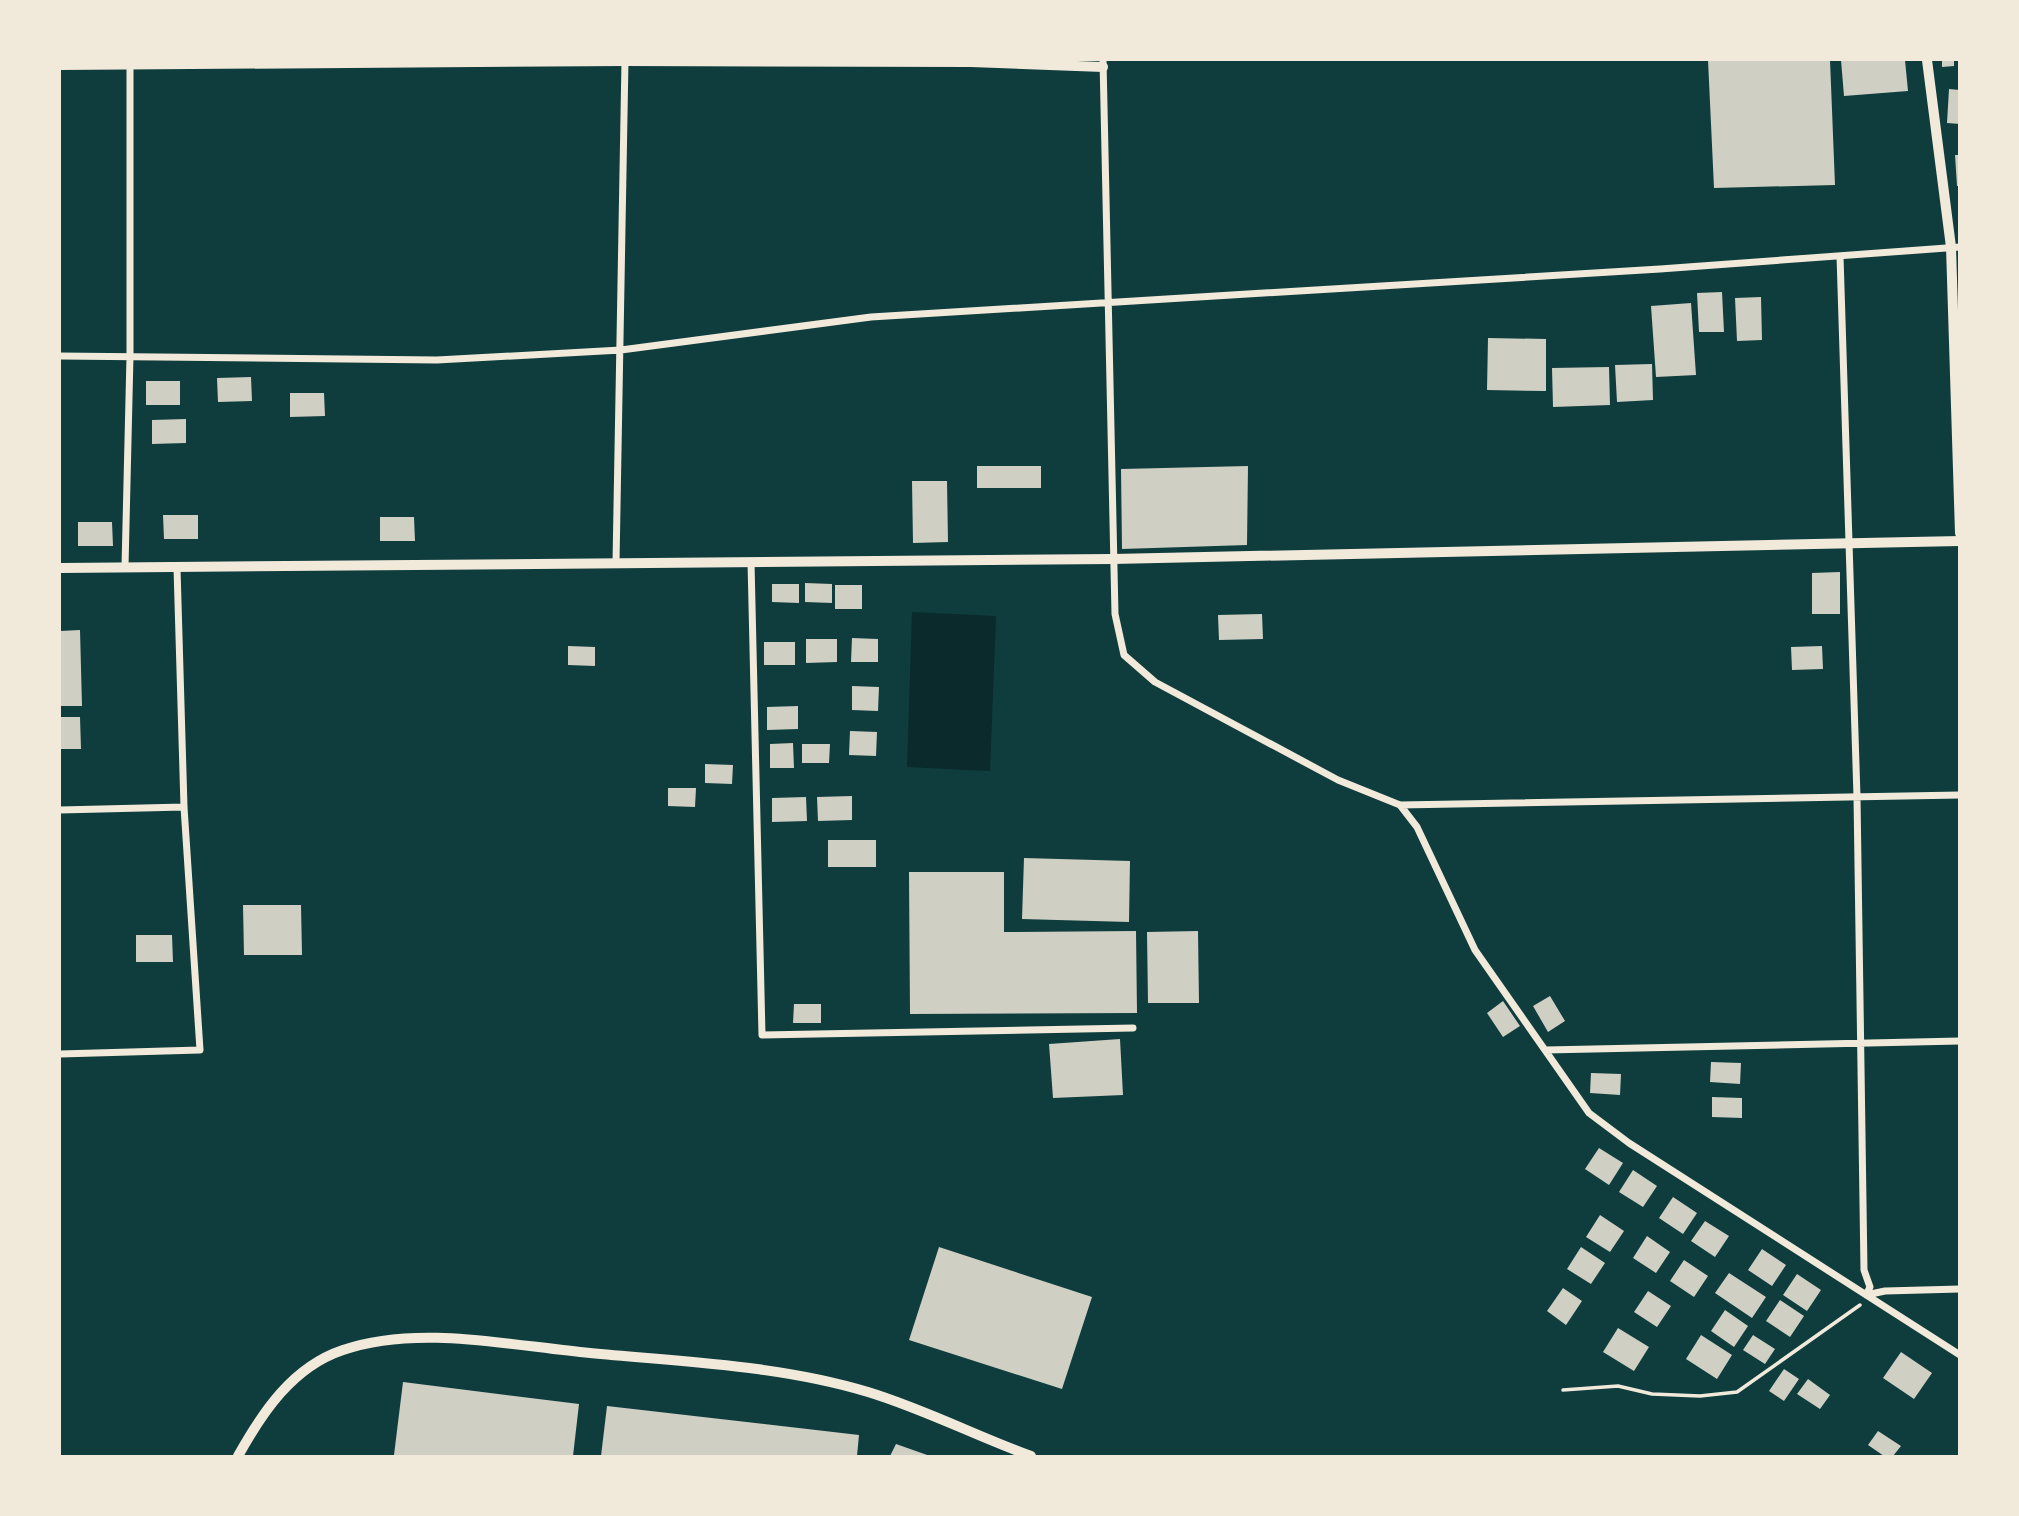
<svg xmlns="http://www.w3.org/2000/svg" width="2019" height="1516" font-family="'Titillium Web',sans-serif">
  <rect width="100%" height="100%" fill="#0f3d3e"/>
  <!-- water -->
  <path fill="#0a2a2b" d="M912 612 996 616 990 771 907 767Z"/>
  <!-- building -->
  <path fill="#cfcfc3" d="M1708 60H1830L1835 185 1714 188Z
    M1841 60H1905L1908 91 1844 96Z
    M1942 60H1954V66L1942 67Z
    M1949 89 1960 90V124L1947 123Z
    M1955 155H1960V186H1957Z
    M1722 292 1724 332H1699L1697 293Z
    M1761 297 1762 340 1737 341 1735 298Z
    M1691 303 1696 375 1656 377 1651 306Z
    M1488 338 1546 339V391L1487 390Z
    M1652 364 1653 400 1617 402 1615 365Z
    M1609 367 1610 405 1553 407 1552 368Z
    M251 377 252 401 218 402 217 378Z
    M146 381H180V405H146Z
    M290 393H324L325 416 290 417Z
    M186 419V443L152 444V420Z
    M977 466H1041V488H977Z
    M1248 466 1247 545 1122 549 1121 469Z
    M912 481H947L948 542 913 543Z
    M163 515H198V539H164Z
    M380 517H414L415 541H380Z
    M78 522H112L113 546H78Z
    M1840 572V614H1812V573Z
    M805 583 832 584V603L805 602Z
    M772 584H799V603L772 602Z
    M835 585H862V609H835Z
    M1262 614 1263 639 1219 640 1218 615Z
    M80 630 82 706H60V631Z
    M852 638 878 639V662H851Z
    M806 639H837V662L806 663Z
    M764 642H795V665H764Z
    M568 646 595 647V666L568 665Z
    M1822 646 1823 669 1792 670 1791 647Z
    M852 686 879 687 878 711 852 710Z
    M798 706V729L767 730V707Z
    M60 717H80L81 749H60Z
    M850 731 877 732 876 756 849 755Z
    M793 743 794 768H770V744Z
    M802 744H830L829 763H802Z
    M705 764 733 765 732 784 705 783Z
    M668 788H696L695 807 668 806Z
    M852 796V820L818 821 817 797Z
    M806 797 807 821 772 822V798Z
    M828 840H876V867H828Z
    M1024 858 1130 861 1129 922 1022 919Z
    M909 872H1004V932L1136 931 1137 1013 910 1014Z
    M243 905H301L302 955H244Z
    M1198 931 1199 1003H1148L1147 932Z
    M136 935H172L173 962H136Z
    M1550 996 1565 1021 1548 1032 1533 1006Z
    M1503 1001 1520 1026 1503 1037 1487 1013Z
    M794 1004H821V1023H793Z
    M1120 1039 1123 1095 1053 1098 1049 1044Z
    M1711 1062 1741 1063 1740 1084 1710 1082Z
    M1591 1073 1621 1074 1620 1095 1590 1093Z
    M1712 1097 1742 1098V1118L1712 1117Z
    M1599 1148 1623 1163 1609 1185 1585 1169Z
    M1633 1170 1657 1186 1643 1207 1619 1192Z
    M1673 1197 1697 1213 1683 1234 1659 1218Z
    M1600 1215 1624 1231 1610 1252 1586 1237Z
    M1705 1221 1729 1236 1715 1257 1691 1241Z
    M1647 1236 1670 1252 1656 1273 1633 1258Z
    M939 1247 1092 1297 1062 1389 909 1340Z
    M1581 1247 1605 1263 1591 1284 1567 1269Z
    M1762 1249 1786 1265 1772 1286 1748 1270Z
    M1684 1260 1708 1276 1694 1297 1670 1281Z
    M1729 1273 1766 1297 1752 1318 1715 1293Z
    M1797 1274 1821 1290 1807 1311 1783 1295Z
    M1563 1288 1582 1301 1566 1325 1547 1311Z
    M1648 1291 1671 1306 1657 1327 1634 1312Z
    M1780 1300 1804 1316 1790 1337 1766 1321Z
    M1725 1310 1748 1326 1734 1347 1711 1331Z
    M1618 1328 1649 1347 1634 1371 1603 1352Z
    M1701 1335 1732 1355 1717 1379 1686 1359Z
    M1753 1335 1775 1349 1765 1364 1743 1350Z
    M1901 1352 1932 1373 1914 1399 1883 1378Z
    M1784 1369 1799 1379 1784 1401 1769 1391Z
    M1808 1379 1830 1395 1820 1409 1797 1394Z
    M403 1382 579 1404 573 1456 394 1455Z
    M607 1406 859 1435 857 1456H601Z
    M1878 1431 1901 1446 1893 1456H1884L1868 1445Z
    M896 1444 930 1456H890Z"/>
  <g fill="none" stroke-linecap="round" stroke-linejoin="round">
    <!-- path -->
    <path stroke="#f1e9da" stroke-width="3.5" d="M1563 1390 1618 1386 1652 1394 1700 1396 1737 1392 1860 1305"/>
    <!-- minor -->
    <path stroke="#f1e9da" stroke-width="7" d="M1103 60 1115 614 1124 655 1155 682 1338 780 1400 805 1960 795
      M1840 256 1857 797 1864 1270 1870 1287 1866 1295 1885 1291 1960 1289
      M60 356 437 360 621 350 871 317 1660 269 1960 247
      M751 562 762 1035 1133 1028
      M616 563 625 60
      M125 567 130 356V60
      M1400 805 1417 827 1475 950 1589 1113 1629 1143 1960 1355
      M60 810 184 807
      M1546 1050 1960 1041
      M60 1054 200 1050 184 807 177 568"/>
    <!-- tertiary -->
    <path stroke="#f1e9da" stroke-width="10" d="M1927 60 1951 247 1960 533
      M60 65 625 61 971 62 1103 67
      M238 1456C262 1413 292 1367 343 1350 418 1324 512 1346 590 1353 682 1362 779 1365 868 1392 924 1409 976 1436 1031 1456"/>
    <!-- secondary -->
    <path stroke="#f1e9da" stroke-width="10" d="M60 568 1113 559 1960 541"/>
  </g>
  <!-- border -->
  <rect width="2019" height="1516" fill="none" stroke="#f1e9da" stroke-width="122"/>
</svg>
